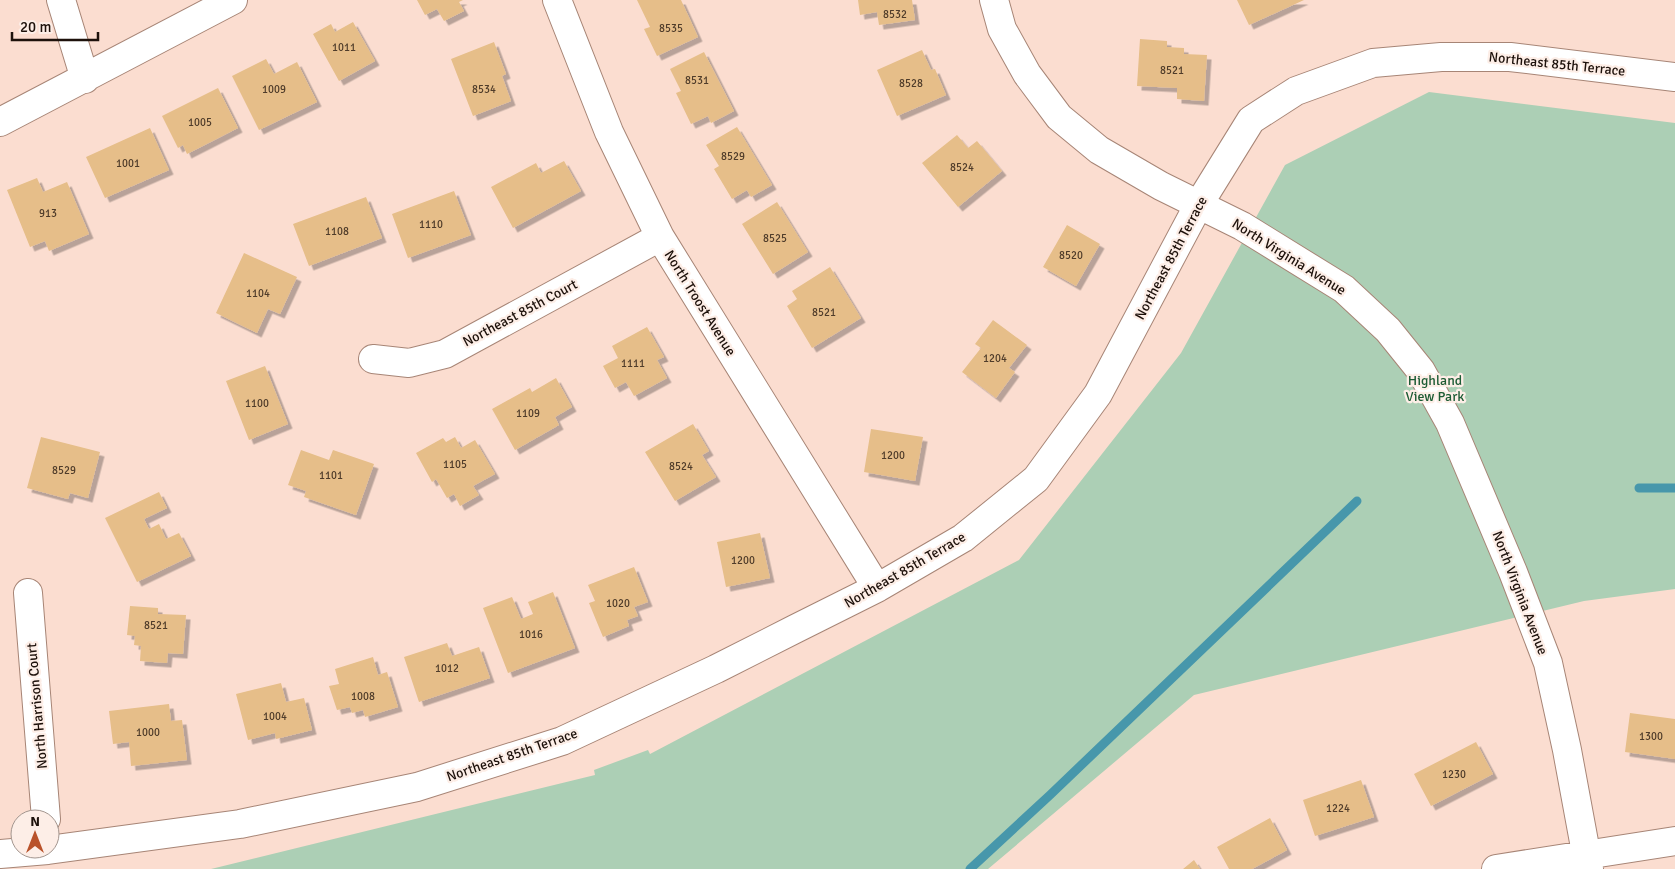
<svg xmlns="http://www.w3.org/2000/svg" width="1675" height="869" font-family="Signika,sans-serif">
  <defs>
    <filter id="shadow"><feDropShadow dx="4.5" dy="4.5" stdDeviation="0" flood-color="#0004"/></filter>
  </defs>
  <rect width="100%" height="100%" fill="#fbddd0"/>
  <!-- green -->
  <path fill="#accfb5" d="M1429 92 1675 123V589L1584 601 1194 695 988 869H211L595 775 594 770 648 750 650 754 1019 560 1181 353 1285 165Z"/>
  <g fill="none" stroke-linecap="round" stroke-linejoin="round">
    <!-- stream -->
    <path stroke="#4797ab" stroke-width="9" d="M1639 488H1675
      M970 869 1050 795 1357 501"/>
  </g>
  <!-- building -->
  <path fill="#e6be89" filter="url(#shadow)" d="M417 0H463L459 2 464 11 444 21 437 9 425 15Z
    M637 0H681L698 37 657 56 644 29 650 27Z
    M858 0H912L915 20 879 25 877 12 860 15Z
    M1237 0H1304L1249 25Z
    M353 22 375 61 339 81 313 34 331 24 335 32Z
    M1140 39 1167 41V47L1184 48V54L1207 55 1204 101 1177 99V88L1137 86Z
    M494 42 506 74 502 76 511 101 473 116 451 59Z
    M922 50 931 70 935 69 946 95 897 116 877 70Z
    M704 52 734 111 711 123 708 116 691 124 676 93 681 91 670 69Z
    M266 59 274 74 297 62 317 102 259 130 232 76Z
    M218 88 238 128 187 154 183 145 178 148 162 116Z
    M737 127 772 185 751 197 747 190 732 199 714 169 719 166 706 145Z
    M150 128 169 170 105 198 86 157Z
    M957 135 968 148 977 141 1002 171 958 207 922 163Z
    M564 161 581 191 513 228 491 187 536 163 541 173Z
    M37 178 43 192 67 182 89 234 49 251 45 241 30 247 7 190Z
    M454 191 471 235 408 258 392 214Z
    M366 197 382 238 309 266 293 224Z
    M777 202 808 252 773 274 742 224Z
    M1067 225 1100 244 1076 286 1043 267Z
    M244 253 297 277 280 314 268 309 257 333 216 313Z
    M830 267 861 318 812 348 787 306 797 299 792 291Z
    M993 320 1027 345 1009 368 1015 372 996 398 962 372 981 348 975 344Z
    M647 327 664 357 657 360 667 378 634 396 626 382 615 388 603 366 618 358 612 346Z
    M265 366 288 424 249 440 226 381Z
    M556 378 572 407 555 417 559 425 515 450 492 409 530 388 532 392Z
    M693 424 709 451 702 455 716 477 675 501 645 452Z
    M871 429 923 437 915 481 864 472Z
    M41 437 100 452 88 498 70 493 68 499 27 488Z
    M455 437 461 448 475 440 495 474 473 486 479 495 460 506 454 494 447 498 436 479 432 482 416 453 443 438 446 442Z
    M301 450 329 460 333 450 374 464 356 515 304 497 306 491 288 485Z
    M159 492 167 508 144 519 149 529 159 524 166 539 179 533 191 556 137 582 105 518Z
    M760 533 770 578 726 587 717 542Z
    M634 567 648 602 634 607 638 616 627 620 629 626 603 637 589 603 595 601 588 585Z
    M553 592 575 648 508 673 483 608 512 597 521 619 533 614 528 602Z
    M130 606 158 608V614L186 615 183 654 168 653 167 663 140 661 141 646 134 645 135 636 127 635Z
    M447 643 452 656 479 647 490 678 419 702 404 657Z
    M373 657 378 675 387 672 398 707 365 717 363 710 352 713 350 707 337 710 329 686 339 684 335 669Z
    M281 683 286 702 304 698 312 730 276 739 275 733 248 740 236 694Z
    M169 704 171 721 182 720 187 760 131 766 129 742 113 744 109 711Z
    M1630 713 1675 719V759L1625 752Z
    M1476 742 1493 774 1431 806 1414 774Z
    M1361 780 1374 817 1315 836 1303 800Z
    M1270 818 1287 850 1252 869H1229L1217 847Z
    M1194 860 1200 869H1183Z"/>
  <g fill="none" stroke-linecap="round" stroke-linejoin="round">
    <defs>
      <path id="minor" d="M61 0 85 79
        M557 0 609 132 660 237 877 588
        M994 0 1002 29 1027 74 1059 117 1099 150 1161 186 1242 226 1344 289 1388 330 1421 371 1450 423 1513 572 1548 663 1567 750 1589 869
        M0 122 233 0
        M373 359 409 363 445 354 660 237
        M28 593 46 819
        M0 854 48 850 240 824 417 787 562 741 716 669 795 629 877 588 963 538 1036 479 1098 394 1199 204 1251 120 1296 91 1373 63 1441 57H1510L1675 77
        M1496 869 1675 841"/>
    </defs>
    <!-- minor casing -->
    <use href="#minor" stroke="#a78576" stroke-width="30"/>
    <!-- minor -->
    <use href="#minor" stroke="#fff" stroke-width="28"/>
  </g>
  <g text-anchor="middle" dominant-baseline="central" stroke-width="4.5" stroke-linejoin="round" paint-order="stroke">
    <!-- number labels -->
    <g font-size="11" fill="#4f3c2a">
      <text x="895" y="14">8532</text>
      <text x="671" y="28">8535</text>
      <text x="344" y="47">1011</text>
      <text x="1172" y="70">8521</text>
      <text x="697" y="80">8531</text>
      <text x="911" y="83">8528</text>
      <text x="274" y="89">1009</text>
      <text x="484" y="89">8534</text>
      <text x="200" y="122">1005</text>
      <text x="733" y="156">8529</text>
      <text x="128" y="163">1001</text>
      <text x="962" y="167">8524</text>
      <text x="48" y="213">913</text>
      <text x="431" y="224">1110</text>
      <text x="337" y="231">1108</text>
      <text x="775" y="238">8525</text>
      <text x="1071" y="255">8520</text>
      <text x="258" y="293">1104</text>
      <text x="824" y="312">8521</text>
      <text x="995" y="358">1204</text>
      <text x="633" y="363">1111</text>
      <text x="257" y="403">1100</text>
      <text x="528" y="413">1109</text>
      <text x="893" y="455">1200</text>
      <text x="455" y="464">1105</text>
      <text x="681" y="466">8524</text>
      <text x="64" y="470">8529</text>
      <text x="331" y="475">1101</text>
      <text x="743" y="560">1200</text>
      <text x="618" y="603">1020</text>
      <text x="156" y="625">8521</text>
      <text x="531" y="634">1016</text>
      <text x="447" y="668">1012</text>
      <text x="363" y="696">1008</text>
      <text x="275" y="716">1004</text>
      <text x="148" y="732">1000</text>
      <text x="1651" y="736">1300</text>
      <text x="1454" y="774">1230</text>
      <text x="1338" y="808">1224</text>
    </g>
    <!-- street labels -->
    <g font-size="14" fill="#1d110b" stroke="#fdeee7">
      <text transform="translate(1557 64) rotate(6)">Northeast 85th Terrace</text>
      <text transform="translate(1289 257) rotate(32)">North Virginia Avenue</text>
      <text transform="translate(1171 258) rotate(-62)">Northeast 85th Terrace</text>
      <text transform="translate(700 303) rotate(58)">North Troost Avenue</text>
      <text transform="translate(520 313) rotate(-28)">Northeast 85th Court</text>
      <text transform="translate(905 570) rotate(-30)">Northeast 85th Terrace</text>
      <text transform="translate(1520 593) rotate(69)">North Virginia Avenue</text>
      <text transform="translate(37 706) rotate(-95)">North Harrison Court</text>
      <text transform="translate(512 755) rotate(-19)">Northeast 85th Terrace</text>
    </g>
    <!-- park labels -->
    <g font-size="14" fill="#1c5b34" stroke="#fdeee7">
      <text x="1435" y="380">Highland<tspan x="1435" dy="16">View Park</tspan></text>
    </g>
  </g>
  <!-- north arrow -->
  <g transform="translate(35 834)"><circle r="24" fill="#fdeee7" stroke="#a3968f"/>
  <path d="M0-4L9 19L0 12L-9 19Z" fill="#b9522a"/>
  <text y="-8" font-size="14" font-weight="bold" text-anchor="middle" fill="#1d110b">N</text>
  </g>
  <!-- scale -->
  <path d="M12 32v8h86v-8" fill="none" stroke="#1d110b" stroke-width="2.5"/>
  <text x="20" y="32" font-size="15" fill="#1d110b" stroke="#fdeee7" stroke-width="4" paint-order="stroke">20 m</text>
</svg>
